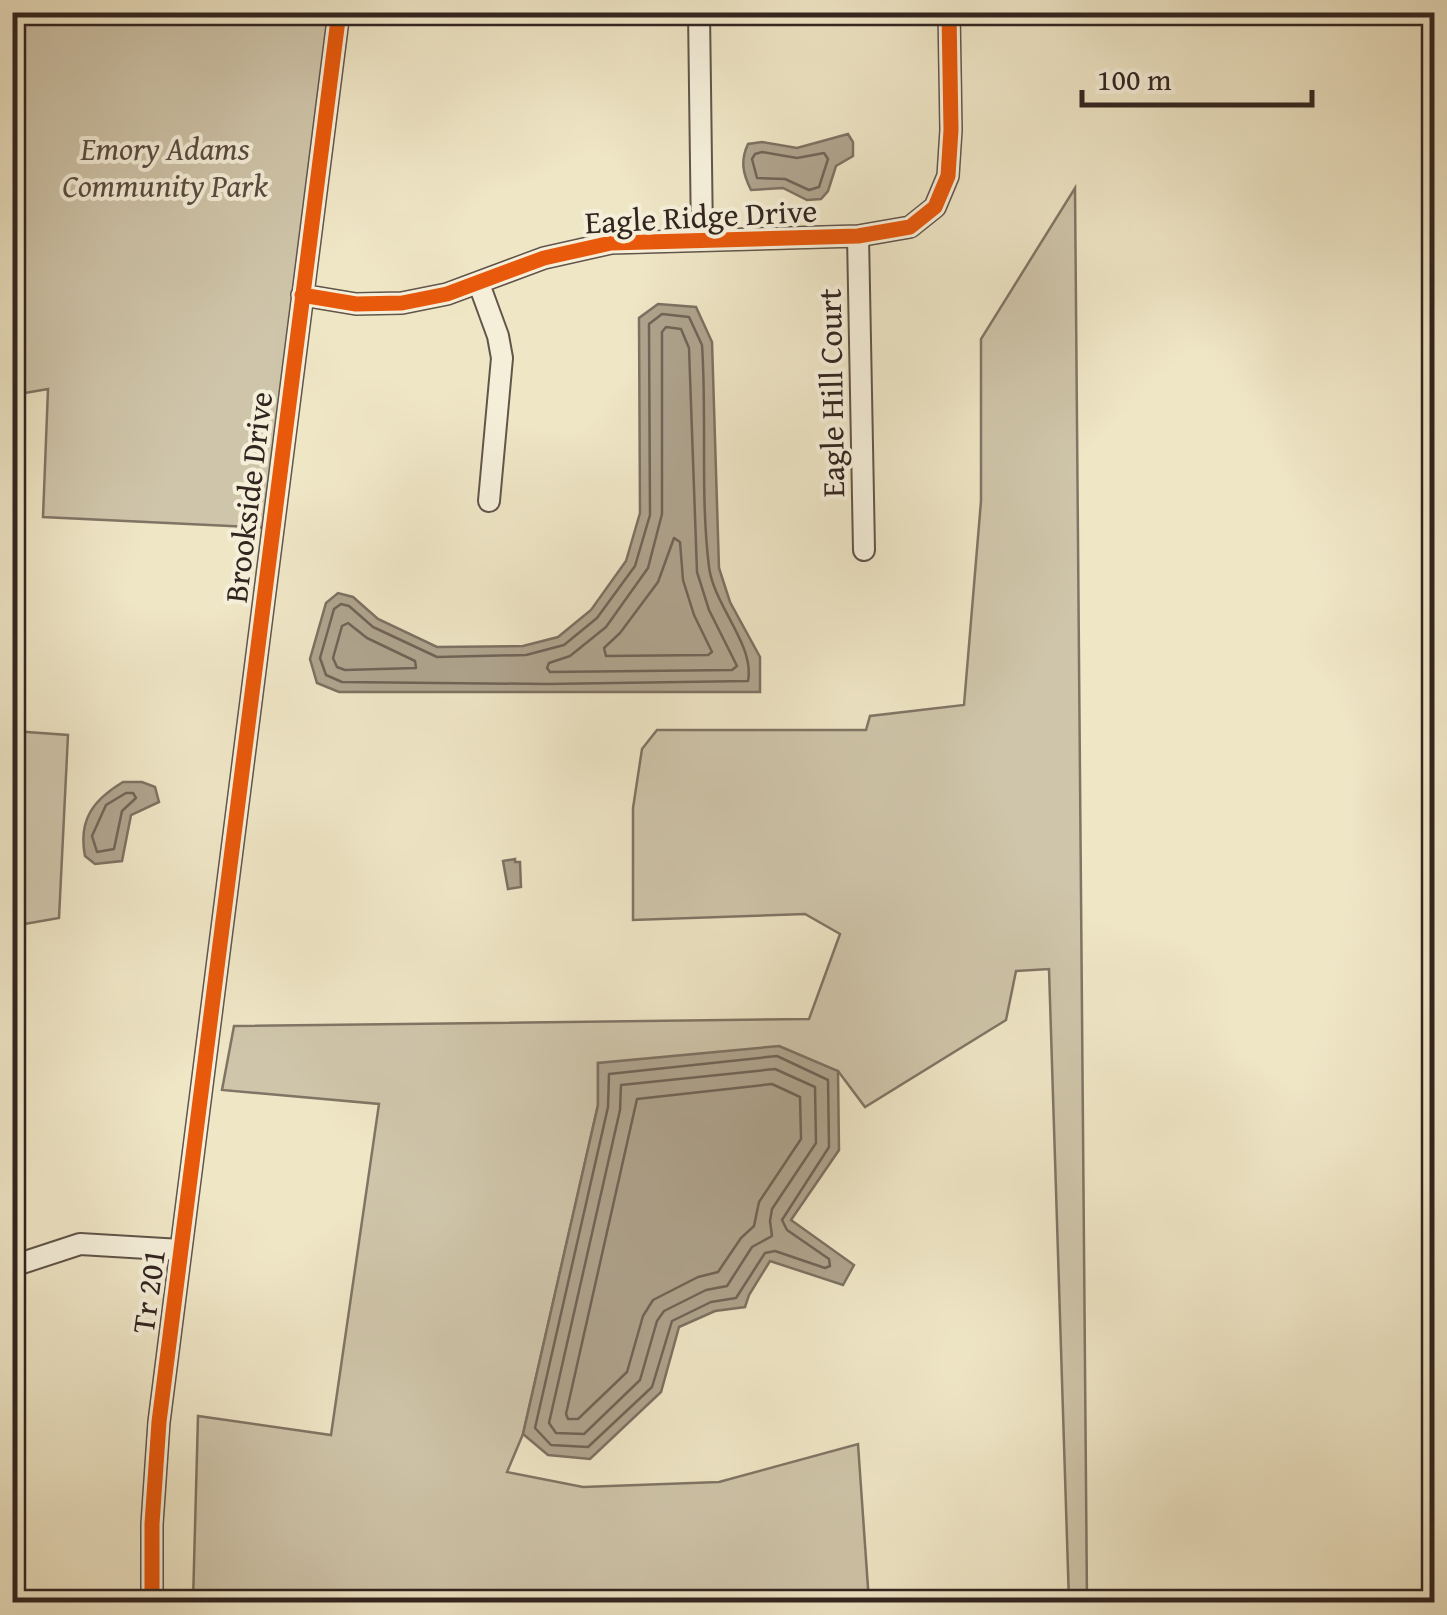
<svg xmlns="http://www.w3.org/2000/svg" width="1447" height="1615" font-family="'Gentium Book Plus',serif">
  <rect width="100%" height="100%" fill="#efe6c6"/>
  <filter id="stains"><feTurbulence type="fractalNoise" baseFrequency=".002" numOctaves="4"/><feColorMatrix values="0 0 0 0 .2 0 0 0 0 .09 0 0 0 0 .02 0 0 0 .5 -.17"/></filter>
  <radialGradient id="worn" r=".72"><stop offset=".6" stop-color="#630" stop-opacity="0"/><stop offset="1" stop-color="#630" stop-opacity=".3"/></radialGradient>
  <!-- green -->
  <path fill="#cfc5aa" stroke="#807565" stroke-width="2.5" d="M12 13H339L272 528 43 517 48 389 13 395Z
    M1075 188 1087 1602H1069L1049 969 1016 971 1006 1020 865 1107 838 1071 598 1063V1105L523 1434 507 1472 583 1487 719 1482 858 1444 869 1602H193L198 1416 331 1435 379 1104 222 1090 234 1026 809 1019 840 934 805 914 633 920V808L642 749 657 730H866L870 716 964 705 981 501V339Z
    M13 731 68 735 59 918 13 926Z"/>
  <!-- water -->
  <path fill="#afa48e" stroke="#7d7162" stroke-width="2.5" d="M848 134 853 142V156L836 166 828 191 821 199 807 200 783 188 751 190C743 174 740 161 748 144L762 142 797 148Z
    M658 304 696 307 712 342 719 568 730 602 760 657V692H339L317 683 310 659 326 603 338 593 353 597 378 619 437 647 523 646 558 637 591 610 626 561 640 513 639 318Z
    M123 782H142L155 787 159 802 131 815 122 861 95 864 85 856C78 820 93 800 123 782Z
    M515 859V862H520L521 887 508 889 503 861Z
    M779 1046 838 1071 839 1150 791 1220 854 1265 843 1285 770 1261 749 1295 745 1307 715 1311 679 1327 661 1392 590 1459 548 1455 523 1434 598 1105V1063Z"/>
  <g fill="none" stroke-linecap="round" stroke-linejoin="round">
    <!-- shore -->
    <path stroke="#706457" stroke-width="2.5" d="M762 152 797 158 824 153 828 159 819 187 809 190 785 179 757 178 752 159 755 154Z
      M662 314 689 317 702 345C707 419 700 494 709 567 714 606 755 645 748 681L547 684 342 682 326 675 320 658 334 609 341 604 349 606 373 627 437 657 526 655 564 645 597 618 635 566 650 515 649 324Z
      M666 327 681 329 689 348 697 572 709 610 737 666 732 670 550 672 547 668 549 663 570 656 606 627 648 568 662 514V332Z
      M674 538 680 542 683 580 694 615 712 652 708 655 606 656 604 648 620 633 658 582Z
      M348 623 367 638 415 661 416 668 345 670 337 667 333 658 342 626Z
      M126 793H133L136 798 122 811 114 849 97 852 92 836 106 805Z
      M777 1056 828 1080 829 1147 782 1220 787 1230 829 1259 830 1266 825 1268 775 1251 765 1253 736 1298 711 1302 672 1321 652 1387 588 1447 551 1445 535 1428 608 1107 609 1074Z
      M775 1069 815 1087 816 1143 772 1209 770 1221 772 1236 752 1247 727 1286 706 1290 664 1311 657 1321 640 1380 584 1434 556 1433 549 1423 620 1110 621 1085Z
      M772 1084 800 1097 801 1139 759 1202 754 1226 741 1238 718 1272 698 1277 653 1300 643 1316 627 1372 578 1419H568L566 1414 637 1099Z"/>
    <defs>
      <path id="minor" d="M699 12 702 238
        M858 236 864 550
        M479 284 498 336 502 358 489 501
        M302 295 356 304 402 303 447 294 544 258 611 243 858 236 910 227 935 207 948 176 951 130 949 12
        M12 1269 19 1264 80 1244 181 1250
        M152 1602V1524L159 1422 339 12"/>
    </defs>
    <!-- minor casing -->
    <use href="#minor" stroke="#61554a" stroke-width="24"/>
    <!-- minor -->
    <use href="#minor" stroke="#f5efda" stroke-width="20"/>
    <defs>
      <path id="cycleway" d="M302 295 356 304 402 303 447 294 544 258 611 243 858 236 910 227 935 207 948 176 951 130 949 12
        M152 1602V1524L159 1422 339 12"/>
    </defs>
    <!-- cycleway casing -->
    <use href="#cycleway" stroke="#f5efda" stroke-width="21"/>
    <!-- cycleway -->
    <use href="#cycleway" stroke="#e8590c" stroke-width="15"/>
  </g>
  <g text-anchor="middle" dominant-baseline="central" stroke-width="8" stroke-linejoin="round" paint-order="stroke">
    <!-- park labels -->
    <g font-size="32" font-style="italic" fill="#594d42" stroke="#f5efda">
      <text x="165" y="148">Emory Adams<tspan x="165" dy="37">Community Park</tspan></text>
    </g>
    <!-- street labels -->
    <g font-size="32" fill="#322520" stroke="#f5efda">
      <text transform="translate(701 216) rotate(-3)">Eagle Ridge Drive</text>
      <text transform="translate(831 393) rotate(-91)">Eagle Hill Court</text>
      <text transform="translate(248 497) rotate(-83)">Brookside Drive</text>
      <text transform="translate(148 1291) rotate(-82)">Tr 201</text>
    </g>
  </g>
  <!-- margin -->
  <rect width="1447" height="1615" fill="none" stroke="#efe6c6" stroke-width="50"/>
  <rect x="15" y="15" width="1417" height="1585" fill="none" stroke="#322520" stroke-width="5"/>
  <rect x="25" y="25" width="1397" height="1565" fill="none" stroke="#322520" stroke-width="2.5"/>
  <!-- scale -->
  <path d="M1082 90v15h230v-15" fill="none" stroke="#322520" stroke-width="5"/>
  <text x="1097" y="90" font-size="30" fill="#322520" stroke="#f5efda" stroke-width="8" paint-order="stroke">100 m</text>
  <rect width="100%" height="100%" filter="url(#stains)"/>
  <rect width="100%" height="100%" fill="url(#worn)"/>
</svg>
